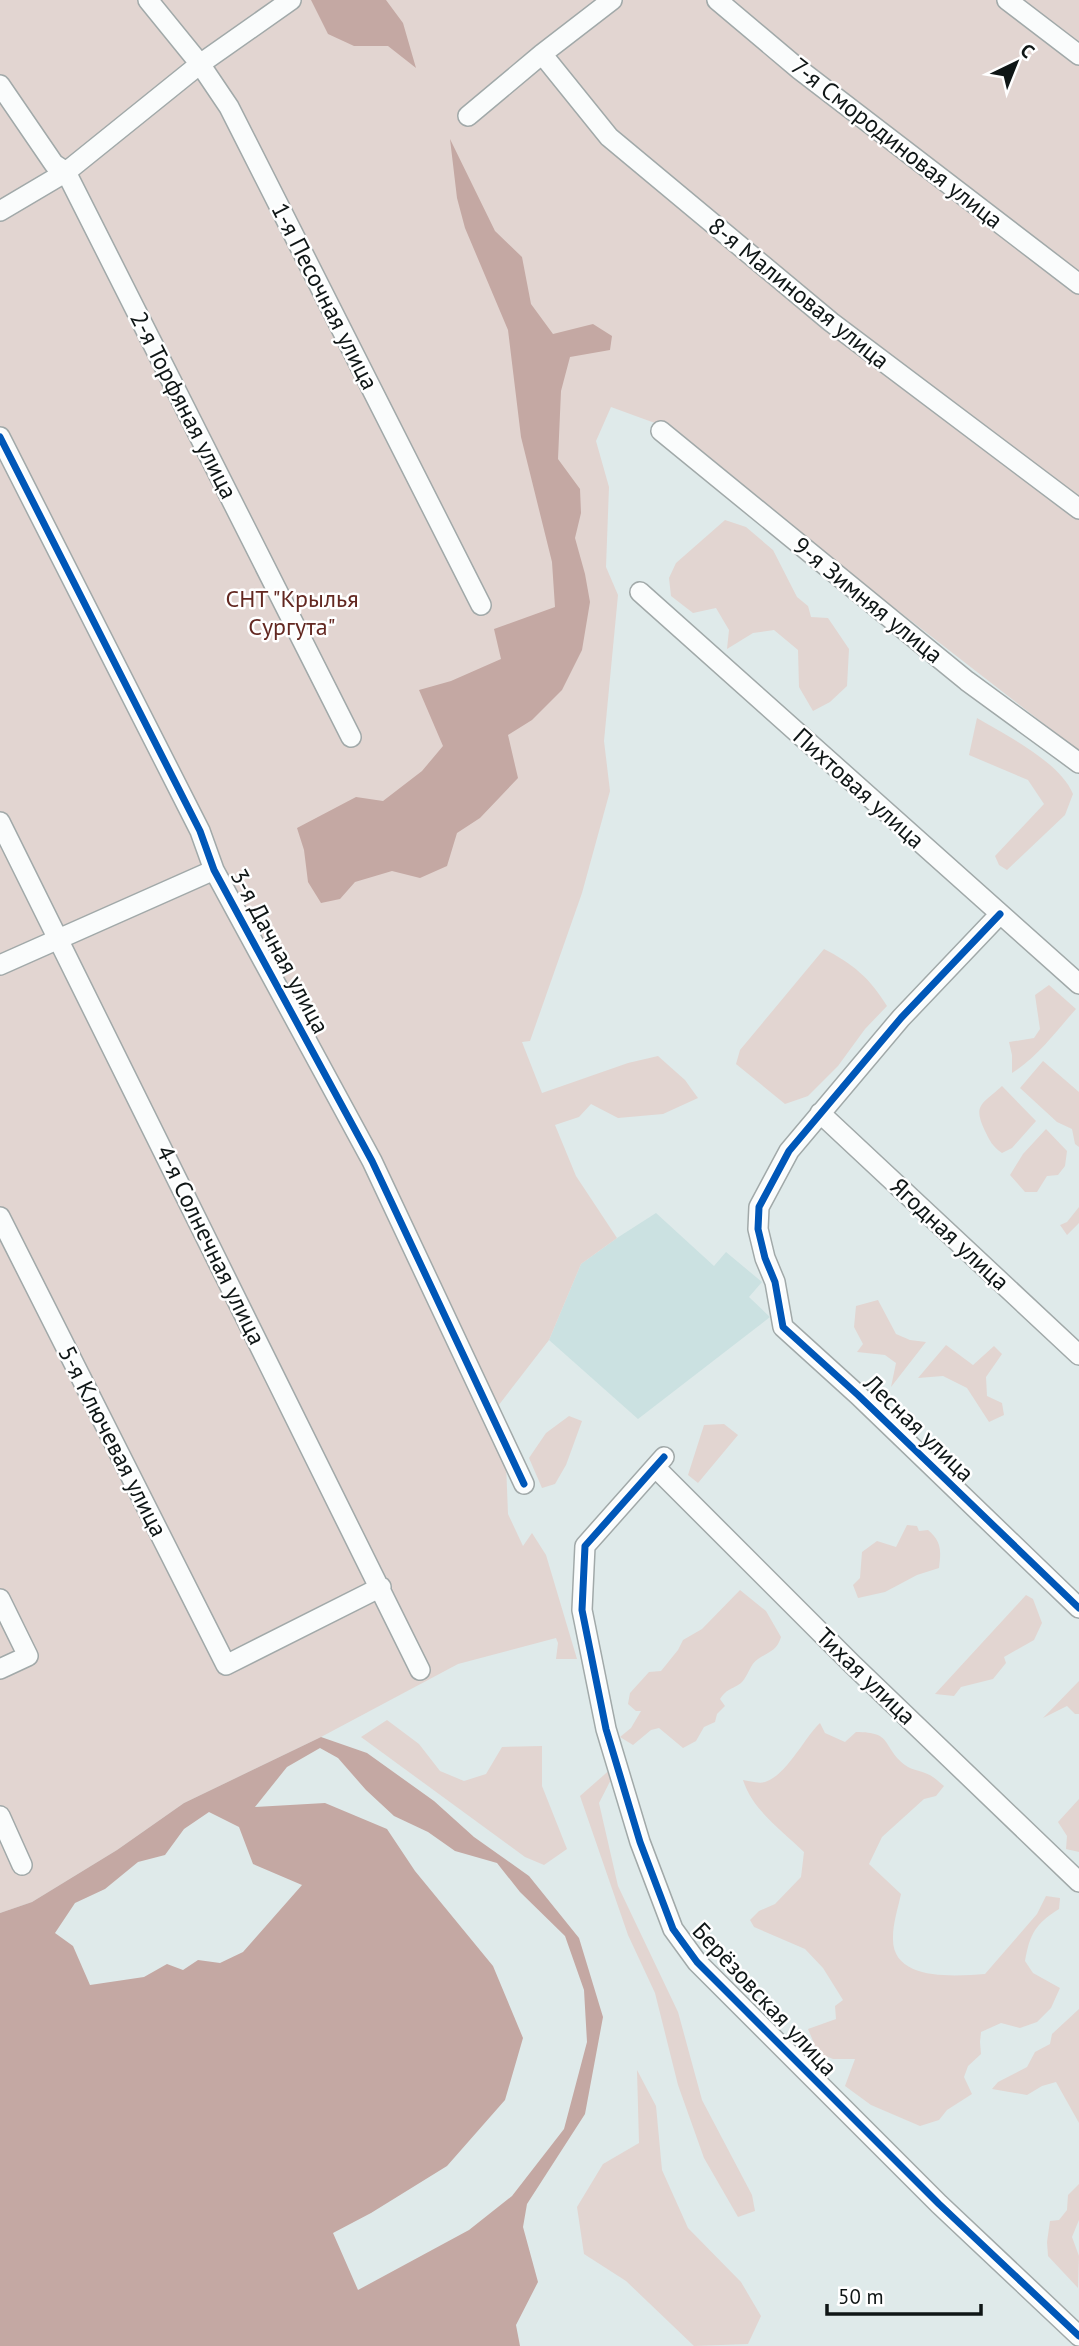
<svg xmlns="http://www.w3.org/2000/svg" width="1079" height="2346" font-family="'PT Sans',sans-serif">
  <rect width="100%" height="100%" fill="#dfeaea"/>
  <!-- built -->
  <path fill="#cbe1e1" d="M656 1213 714 1266 726 1252 762 1282 749 1297 770 1317 638 1419 549 1340 581 1264 617 1238Z"/>
  <!-- green -->
  <path fill="#e2d5d1" d="M0 0H1079V751L865 585 674 430 611 407 596 441 609 487 606 567 618 595 604 741 610 791 582 893 530 1041 522 1042 542 1093 628 1063 658 1056 685 1080 698 1098 663 1114 618 1118 591 1104 579 1117 555 1125 576 1176 617 1238 581 1264 549 1340 488 1419 506 1463 508 1514 523 1546 532 1533 546 1555 577 1659H556L558 1643 556 1638 458 1664 321 1737 184 1803 117 1850 32 1902 0 1913Z
    M725 520 746 527 773 550 797 597 808 606 811 617 828 618 849 649 847 686 830 702 813 711 799 687 798 650 774 630 753 633 727 649 729 630 716 608 693 613 671 596 669 578 676 563Z
    M977 718C1006 735 1060 762 1073 794L1065 815 1007 870 999 865 995 856 1044 804 1028 780 969 755Z
    M824 949C853 964 870 978 887 1006L865 1029 838 1066 808 1096 785 1104 736 1064 740 1050Z
    M1049 985 1076 1009C1056 1031 1039 1056 1012 1073V1055L1009 1042 1034 1038 1040 1029 1035 995Z
    M1043 1061 1079 1092V1147L1075 1144 1072 1129 1057 1122 1020 1088Z
    M1002 1086 1036 1121 1012 1148 1002 1153C992 1146 990 1141 985 1131 972 1104 983 1104 1002 1086Z
    M1046 1129 1067 1151 1065 1166 1058 1175 1047 1176 1037 1192H1025L1010 1175 1023 1154Z
    M1079 1207V1223L1067 1235 1060 1225 1067 1222Z
    M878 1300 896 1334 910 1340 926 1342 891 1387 896 1363 885 1355 857 1352 863 1344 854 1327 856 1306Z
    M946 1345 973 1365 994 1346 1002 1354 986 1377 987 1396 1002 1403 1004 1415 989 1422 967 1388 943 1376 918 1378Z
    M569 1416 582 1421 566 1465 555 1484 542 1488 529 1458 546 1433Z
    M724 1424 738 1435 698 1483 688 1475 704 1425Z
    M907 1525 917 1526 919 1531 928 1530C942 1542 941 1551 939 1568L917 1575 885 1592 858 1598 853 1585 860 1578 862 1552 877 1541 896 1547Z
    M740 1590 766 1611 781 1637C777 1651 768 1652 758 1659 750 1664 748 1676 742 1682 733 1690 728 1687 720 1699L725 1706 717 1714 715 1722 704 1727 696 1741 683 1748 659 1728 651 1730 633 1745 620 1737 631 1728 641 1711H636L628 1704 630 1693 649 1672 661 1671 678 1650 683 1640 702 1629Z
    M1026 1595 1033 1599 1042 1623 1034 1640 1004 1657 1006 1663 993 1679 961 1687 954 1696 935 1694Z
    M1079 1681V1714H1075L1067 1706 1043 1718Z
    M387 1720 419 1744 440 1771 464 1781 486 1774 502 1747 542 1746V1786L567 1849 544 1865 525 1857 361 1737Z
    M820 1723 825 1733 845 1742 856 1732C894 1732 881 1746 905 1765 912 1770 918 1770 925 1773 932 1775 939 1782 944 1786L936 1796 924 1799 882 1837 869 1864 901 1894C898 1908 893 1923 893 1937 891 1982 955 1976 985 1974L1037 1914 1046 1896 1060 1898 1059 1909C1035 1924 1030 1934 1025 1961L1033 1973 1060 1988 1051 2008 1037 2022 1020 2028 1001 2023 981 2032 980 2042 981 2054 968 2066 964 2077 972 2094 947 2110 939 2120 920 2126 871 2105 845 2086 855 2059H833L818 2053 808 2029 836 2019 835 2006 843 2000 823 1968 805 1949 754 1927 750 1920 759 1911 775 1904 801 1877 804 1852C782 1830 753 1811 743 1780 749 1781 759 1784 765 1782 787 1775 804 1738 820 1723Z
    M621 1760 599 1803 618 1886 678 2012 702 2100 752 2195 755 2211 738 2217 704 2158 678 2085 655 1993 628 1935 580 1796Z
    M1079 1799V1852L1066 1849 1067 1836 1058 1822Z
    M1079 2009V2123L1056 2082 1042 2086 1027 2095 992 2089 998 2082 1027 2067 1035 2052 1050 2044 1052 2034Z
    M637 2070 656 2106 662 2170 688 2228 741 2282 761 2316 748 2344 694 2346 626 2281 584 2254 577 2207 603 2164 639 2143Z
    M1079 2184V2220L1072 2237 1079 2256 1078 2288 1048 2256 1047 2242 1050 2221 1059 2220 1067 2210 1068 2195Z"/>
  <!-- water -->
  <path fill="#c4a8a3" fill-rule="evenodd" d="M311 0H386L403 23 416 68 388 46H354L328 34Z
    M450 139 495 231 522 257 531 304 553 334 593 324 612 336 610 350 570 357 561 391 558 459 580 489 581 513 575 538 585 574 590 602 582 650 562 690 532 720 508 735 518 778 480 818 457 833 447 866 420 878 392 871 355 882 340 899 321 903 308 882 304 850 297 828 356 797 383 801 422 771 443 746 419 690 451 681 501 659 494 629 555 607 552 562 521 437 508 330 465 228 457 198Z
    M321 1737 367 1753 434 1801 474 1837 529 1876 579 1938 603 2017 585 2114 527 2204 523 2227 538 2282 516 2325 520 2346H0V1913L32 1902 117 1850 184 1803ZM320 1748 338 1758 366 1790 394 1816 428 1832 455 1851 497 1863 520 1892 565 1936 584 1990 587 2042 564 2129 512 2196 469 2230 358 2290 333 2233 371 2213 447 2166 505 2100 523 2038 493 1966 415 1871 387 1829 325 1803 255 1807 287 1767ZM209 1812 239 1827 253 1864 302 1885 243 1952 220 1963 198 1960 183 1970 167 1964 144 1977 90 1985 73 1946 55 1933 75 1903 105 1889 138 1862 165 1855 184 1829Z"/>
  <g fill="none" stroke-linecap="round" stroke-linejoin="round">
    <defs>
      <path id="street" d="M148 0 200 64 229 107 481 605
        M717 0 800 70 1079 284
        M1007 0 1079 55
        M542 54 609 137 831 322 1079 509
        M0 85 54 164 66 172 351 737
        M468 116 542 54 612 0
        M0 211 66 172 200 64 291 0
        M661 431 967 681 1079 763
        M0 437 200 831 214 870 372 1161 524 1484
        M640 592 1079 984
        M0 822 420 1670
        M1000 914 901 1018 789 1151 759 1207 758 1229 765 1258 775 1282 783 1327 858 1395 1079 1608
        M0 965 214 870
        M820 1113 1079 1355
        M0 1217 226 1665 381 1587
        M664 1457 585 1546 582 1610 606 1729 640 1842 673 1929 697 1962 939 2204 1079 2336
        M656 1468 852 1664 1079 1882
        M0 1599 28 1656 0 1669
        M0 1816 22 1865"/>
    </defs>
    <!-- street casing -->
    <use href="#street" stroke="#a1a9a9" stroke-width="22"/>
    <!-- street -->
    <use href="#street" stroke="#fafcfc" stroke-width="19"/>
    <defs>
      <path id="cycleway" d="M0 437 200 831 214 870 372 1161 524 1484
        M1000 914 901 1018 789 1151 759 1207 758 1229 765 1258 775 1282 783 1327 858 1395 1079 1608
        M664 1457 585 1546 582 1610 606 1729 640 1842 673 1929 697 1962 939 2204 1079 2336"/>
    </defs>
    <!-- cycleway casing -->
    <use href="#cycleway" stroke="#fff" stroke-width="11"/>
    <!-- cycleway -->
    <use href="#cycleway" stroke="#0057b8" stroke-width="7"/>
  </g>
  <g text-anchor="middle" dominant-baseline="central" stroke-width="5" stroke-linejoin="round" paint-order="stroke">
    <!-- street labels -->
    <g font-size="24" fill="#0f1616" stroke="#fff">
      <text transform="translate(897 143) rotate(38)">7-я Смородиновая улица</text>
      <text transform="translate(799 293) rotate(39)">8-я Малиновая улица</text>
      <text transform="translate(325 296) rotate(63)">1-я Песочная улица</text>
      <text transform="translate(184 405) rotate(63)">2-я Торфяная улица</text>
      <text transform="translate(868 600) rotate(39)">9-я Зимняя улица</text>
      <text transform="translate(859 788) rotate(42)">Пихтовая улица</text>
      <text transform="translate(280 951) rotate(62)">3-я Дачная улица</text>
      <text transform="translate(950 1234) rotate(43)">Ягодная улица</text>
      <text transform="translate(211 1245) rotate(64)">4-я Солнечная улица</text>
      <text transform="translate(919 1428) rotate(44)">Лесная улица</text>
      <text transform="translate(113 1441) rotate(63)">5-я Ключевая улица</text>
      <text transform="translate(866 1676) rotate(44)">Тихая улица</text>
      <text transform="translate(765 1999) rotate(47)">Берёзовская улица</text>
    </g>
    <!-- park labels -->
    <g font-size="24" fill="#632821" stroke="#fff">
      <text x="292" y="598">CНТ "Крылья<tspan x="292" dy="28">Сургута"</tspan></text>
    </g>
  </g>
  <!-- north arrow -->
  <g transform="translate(1016 63) rotate(43)" stroke="#ffffff" stroke-width="5" paint-order="stroke">
  <path d="M0-5L12 26L0 18L-12 26Z" fill="#0f1616"/>
  <text y="-10" font-size="19" font-weight="bold" text-anchor="middle" fill="#0f1616">С</text>
  </g>
  <!-- scale -->
  <path d="M827 2304v10h154v-10" fill="none" stroke="#0f1616" stroke-width="3.5"/>
  <text x="838" y="2304" font-size="21" fill="#0f1616" stroke="#ffffff" stroke-width="5" paint-order="stroke">50 m</text>
</svg>
